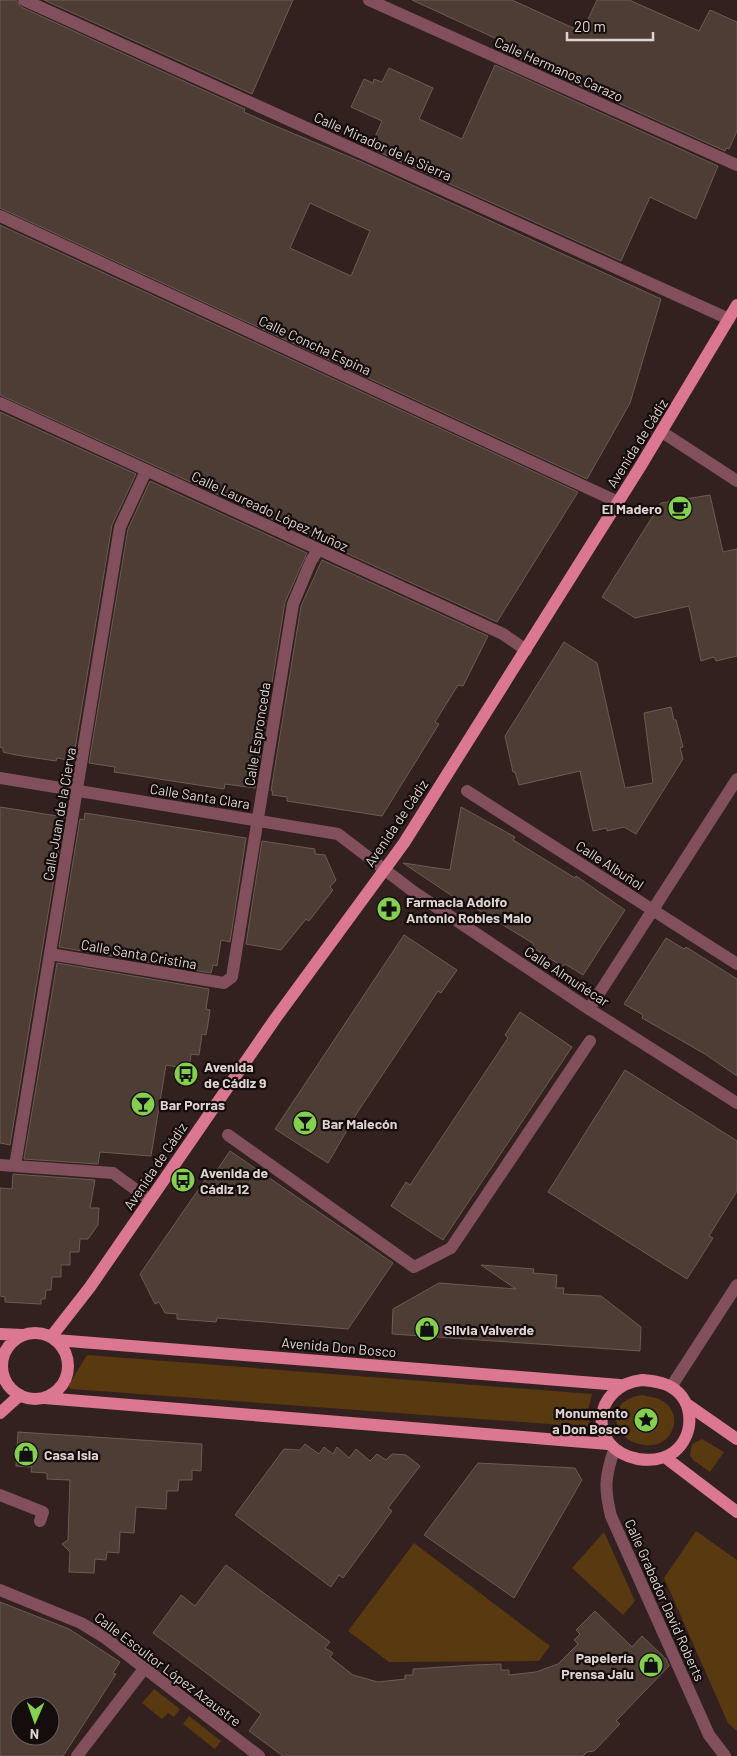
<svg xmlns="http://www.w3.org/2000/svg" width="737" height="1756" font-family="Barlow,sans-serif">
  <rect width="100%" height="100%" fill="#32211f"/>
  <!-- green -->
  <path fill="#583910" d="M87 1355 592 1394 588 1411 590 1427 71 1389 68 1386Z
    M643 1395C649 1397 656 1397 661 1400 677 1408 678 1428 666 1439 659 1445 653 1446 644 1445 608 1440 606 1398 643 1395Z
    M702 1439 724 1452 710 1472 693 1460 690 1455 692 1444Z
    M696 1531 737 1560V1731L728 1723 664 1578Z
    M604 1532 635 1601 623 1615 572 1568Z
    M414 1543 550 1646 539 1661 389 1662 348 1631Z
    M154 1689 180 1709 174 1717 168 1713 162 1719 142 1703Z
    M189 1716 221 1741 215 1749 183 1724Z"/>
  <!-- building -->
  <path fill="#4d3d35" stroke="#6d5b53" fill-rule="evenodd" d="M0 0H16L21 7 245 109 244 112 273 125 364 163 661 299 630 403 587 479 0 208ZM310 203 370 231 351 276 290 248Z
    M44 0H293L252 94Z
    M412 0H512L582 32 597 0H629L699 31 710 10 737 22V131L729 149 726 148 725 151 501 50 503 45 495 42 497 39Z
    M495 65 718 166 696 219 650 197 621 261 370 148 382 121 351 107 364 79 373 83 374 79 382 82 389 68 433 88 419 119 462 139Z
    M0 225 578 492 497 622 0 395Z
    M0 412 136 474 112 525 73 761 57 758 56 761 16 755 3 752V748L0 747Z
    M150 481 307 553 285 602 255 788 225 784 224 789 114 772 115 767 89 763 128 529Z
    M710 495 723 552 737 549V656L716 661 714 657 701 661 689 606 635 618 602 597 661 503Z
    M322 560 488 636 463 686 458 685 435 722 439 724 382 816 287 801V797L272 795 273 791H271L301 606Z
    M564 642 597 663 625 788 653 783 644 713 671 707 674 720H676L683 747 680 748 683 759 636 834 624 827 607 831V828L593 831 580 771 519 785 515 772H513L505 736Z
    M0 807 64 817 10 1145 0 1143Z
    M461 807 515 837 513 840 575 878 576 876 625 910 583 975 565 964 563 967 532 947 534 944 472 906 470 908 403 863 450 870Z
    M85 813 246 838 230 942 221 940 217 966 213 965 211 973 59 947 80 819 84 820Z
    M262 841 315 849V854L325 855 336 880 330 887 333 890 309 921 306 919 281 950 246 944Z
    M404 935 457 970 441 993 438 991 357 1113 328 1163 275 1129Z
    M666 938 684 949 686 947 737 979V1076L705 1054 642 1018 643 1015 624 1004Z
    M57 963 209 989 206 1009 210 1010 208 1024 206 1035 202 1034 199 1055 191 1054 189 1069 166 1065 151 1156 100 1152 98 1164 24 1159Z
    M520 1012 572 1047 443 1240 391 1206 406 1182 410 1185 508 1038 505 1035Z
    M625 1070 737 1141V1191L709 1236 713 1238 687 1279 548 1192Z
    M230 1151 393 1263 348 1329 217 1318 216 1322 177 1319V1314L165 1313 159 1302 155 1304 140 1274 212 1170 215 1173Z
    M13 1174 95 1180 90 1208H99L98 1225 88 1239H80L79 1252H70V1265H61V1277H52L51 1290H46L45 1299H41V1304L5 1302V1297L0 1296V1188L12 1189Z
    M481 1265 534 1269 533 1273 557 1275 556 1288H564L563 1294 601 1296 641 1327 640 1351 392 1334 393 1309 439 1283 516 1289Z
    M18 1432 202 1444 201 1471 192 1470V1480H179L178 1491H167L166 1509 136 1507 134 1533 120 1532 119 1553 107 1552 106 1560 95 1559 94 1573 69 1572 70 1552 62 1544 68 1540 70 1480 47 1479V1473L31 1472 32 1467 16 1466Z
    M305 1444 319 1454 324 1447 333 1454 337 1447 349 1458 356 1449 370 1461 377 1454 386 1460 392 1454 406 1455 420 1466 388 1508 392 1511 343 1578 339 1575 331 1587 235 1515 284 1449 300 1450Z
    M478 1463 575 1468 582 1480 514 1598 424 1535Z
    M226 1565 330 1642 325 1648 333 1653 330 1657 353 1675 378 1682 405 1679V1675H413V1669L474 1665 501 1664V1670H509V1675L536 1672 558 1664 578 1644 574 1640 580 1634 576 1630 595 1611 632 1647 642 1636 666 1659 669 1666 616 1721 620 1724 594 1751 587 1752 583 1756H283L249 1731 261 1714 153 1633 181 1595 195 1606Z
    M0 1602 69 1629 120 1662 113 1673 116 1674 63 1756H0ZM20 1706H50V1736H20Z"/>
  <g fill="none" stroke-linecap="round" stroke-linejoin="round">
    <!-- minor -->
    <path stroke="#81505c" stroke-width="12" d="M24 0 729 319
      M369 0 737 165
      M0 216 618 502
      M0 403 503 634 526 650
      M662 432 737 481
      M0 778 338 834 414 892 589 1009 737 1103
      M467 791 737 964
      M50 954 224 983 232 977 293 604 311 561 318 550
      M589 1009 737 779
      M228 1135 414 1267 451 1248 590 1041
      M0 1165 113 1173 150 1200
      M15 1166 120 527 146 471
      M671 1387 737 1285
      M614 1450C605 1477 604 1488 611 1516L709 1735 725 1756
      M0 1495 43 1512 40 1521
      M0 1590 81 1623 104 1637 259 1756
      M77 1756 140 1674"/>
    <!-- major -->
    <path stroke="#db7791" stroke-width="12" d="M2 1366a33 33 0 1 1 66 0a33 33 0 1 1-66 0Z
      M0 1334 23 1335
      M51 1337 90 1287 275 1019 404 843 640 467 737 305
      M56 1340 620 1385
      M642 1380C652 1381 663 1382 671 1387 695 1401 695 1435 674 1452 663 1460 651 1461 638 1459 585 1449 593 1385 642 1380Z
      M44 1398 608 1444
      M688 1405 737 1439
      M0 1413 20 1395
      M666 1458 737 1512"/>
  </g>
  <!-- icons -->
  <defs>
    <symbol id="cafe-disc" viewBox="-11 -11 22 22"><circle r="9.5" fill="#84d04e" stroke="#140d0c"/><path d="M-5.5-4.5H6V0H3Q3 3.5 0 3.5H-2.5Q-5.5 3.5-5.5 0ZM3-3.2v2h1.7v-2ZM-6 4.5H4V6H-6Z" fill="#111"/></symbol>
    <symbol id="pharmacy-disc" viewBox="-11 -11 22 22"><circle r="9.5" fill="#84d04e" stroke="#140d0c"/><path d="M-2-6h4v4h4v4h-4v4h-4v-4h-4v-4h4Z" fill="#111"/></symbol>
    <symbol id="bus-disc" viewBox="-11 -11 22 22"><circle r="9.5" fill="#84d04e" stroke="#140d0c"/><path d="M-5-6H5V4H4V6H2V4H-2V6H-4V4H-5ZM-3.5-4V0h7V-4ZM-3.5 1.2v1.5H-2V1.2ZM2 1.2v1.5H3.5V1.2Z" fill="#111"/></symbol>
    <symbol id="bar-disc" viewBox="-11 -11 22 22"><circle r="9.5" fill="#84d04e" stroke="#140d0c"/><path d="M-6-5H6L.8 .8V4.5H3.5V6h-7V4.5H-.8V.8Z" fill="#111"/></symbol>
    <symbol id="shop-disc" viewBox="-11 -11 22 22"><circle r="9.5" fill="#84d04e" stroke="#140d0c"/><path d="M-5-2.5h2.3a2.7 3.5 0 0 1 5.4 0H5L5.5 6h-11ZM-1.5-2.5h3a1.5 2.3 0 0 0-3 0Z" fill="#111"/></symbol>
    <symbol id="sight-disc" viewBox="-11 -11 22 22"><circle r="9.5" fill="#84d04e" stroke="#140d0c"/><path d="M0-6L1.8-2.2L6-1.7L2.9 1.2L3.7 5.4L0 3.3L-3.7 5.4L-2.9 1.2L-6-1.7L-1.8-2.2Z" fill="#111"/></symbol>
  </defs>
  <g fill-rule="evenodd">
    <use href="#cafe-disc" x="666" y="494" width="28" height="28"/>
    <use href="#pharmacy-disc" x="375" y="895" width="28" height="28"/>
    <use href="#bus-disc" x="172" y="1060" width="28" height="28"/>
    <use href="#bar-disc" x="129" y="1090" width="28" height="28"/>
    <use href="#bar-disc" x="291" y="1109" width="28" height="28"/>
    <use href="#bus-disc" x="169" y="1166" width="28" height="28"/>
    <use href="#shop-disc" x="413" y="1315" width="28" height="28"/>
    <use href="#sight-disc" x="632" y="1406" width="28" height="28"/>
    <use href="#shop-disc" x="12" y="1440" width="28" height="28"/>
    <use href="#shop-disc" x="637" y="1651" width="28" height="28"/>
  </g>
  <g text-anchor="middle" dominant-baseline="central" stroke-width="4.5" stroke-linejoin="round" paint-order="stroke">
    <!-- street labels -->
    <g font-size="14" fill="#dfd3d2" stroke="#140d0c">
      <text transform="translate(559 69) rotate(24)">Calle Hermanos Carazo</text>
      <text transform="translate(383 146) rotate(24)">Calle Mirador de la Sierra</text>
      <text transform="translate(315 345) rotate(25)">Calle Concha Espina</text>
      <text transform="translate(637 443) rotate(-58)">Avenida de Cádiz</text>
      <text transform="translate(270 511) rotate(25)">Calle Laureado López Muñoz</text>
      <text transform="translate(257 734) rotate(-81)">Calle Espronceda</text>
      <text transform="translate(200 796) rotate(9)">Calle Santa Clara</text>
      <text transform="translate(59 814) rotate(-80)">Calle Juan de la Cierva</text>
      <text transform="translate(396 823) rotate(-56)">Avenida de Cádiz</text>
      <text transform="translate(610 865) rotate(33)">Calle Albuñol</text>
      <text transform="translate(139 954) rotate(10)">Calle Santa Cristina</text>
      <text transform="translate(567 976) rotate(33)">Calle Almuñécar</text>
      <text transform="translate(155 1166) rotate(-56)">Avenida de Cádiz</text>
      <text transform="translate(339 1347) rotate(5)">Avenida Don Bosco</text>
      <text transform="translate(665 1600) rotate(66)">Calle Grabador David Roberts</text>
      <text transform="translate(168 1669) rotate(37)">Calle Escultor López Azaustre</text>
    </g>
    <!-- poi labels -->
    <g font-size="14" font-weight="bold" fill="#dfd3d2" stroke="#140d0c" text-anchor="start">
      <text x="662" y="508" text-anchor="end">El Madero</text>
      <text x="406" y="901">Farmacia Adolfo<tspan x="406" dy="16">Antonio Robles Malo</tspan></text>
      <text x="204" y="1066">Avenida<tspan x="204" dy="16">de Cádiz 9</tspan></text>
      <text x="160" y="1104">Bar Porras</text>
      <text x="322" y="1123">Bar Malecón</text>
      <text x="200" y="1172">Avenida de<tspan x="200" dy="16">Cádiz 12</tspan></text>
      <text x="444" y="1329">Silvia Valverde</text>
      <text x="628" y="1412" text-anchor="end">Monumento<tspan x="628" dy="16">a Don Bosco</tspan></text>
      <text x="44" y="1454">Casa Isla</text>
      <text x="634" y="1657" text-anchor="end">Papelería<tspan x="634" dy="16">Prensa Jalu</tspan></text>
    </g>
  </g>
  <!-- north arrow -->
  <g transform="translate(35 1721) rotate(182)"><circle r="24" fill="#140d0c" stroke="#655c5b"/>
  <path d="M0-4L9 19L0 12L-9 19Z" fill="#84d04e"/>
  <text y="-8" font-size="14" font-weight="bold" text-anchor="middle" fill="#dfd3d2">N</text>
  </g>
  <!-- scale -->
  <path d="M567 32v8h86v-8" fill="none" stroke="#dfd3d2" stroke-width="2.5"/>
  <text x="574" y="32" font-size="15" fill="#dfd3d2" stroke="#140d0c" stroke-width="4" paint-order="stroke">20 m</text>
</svg>
